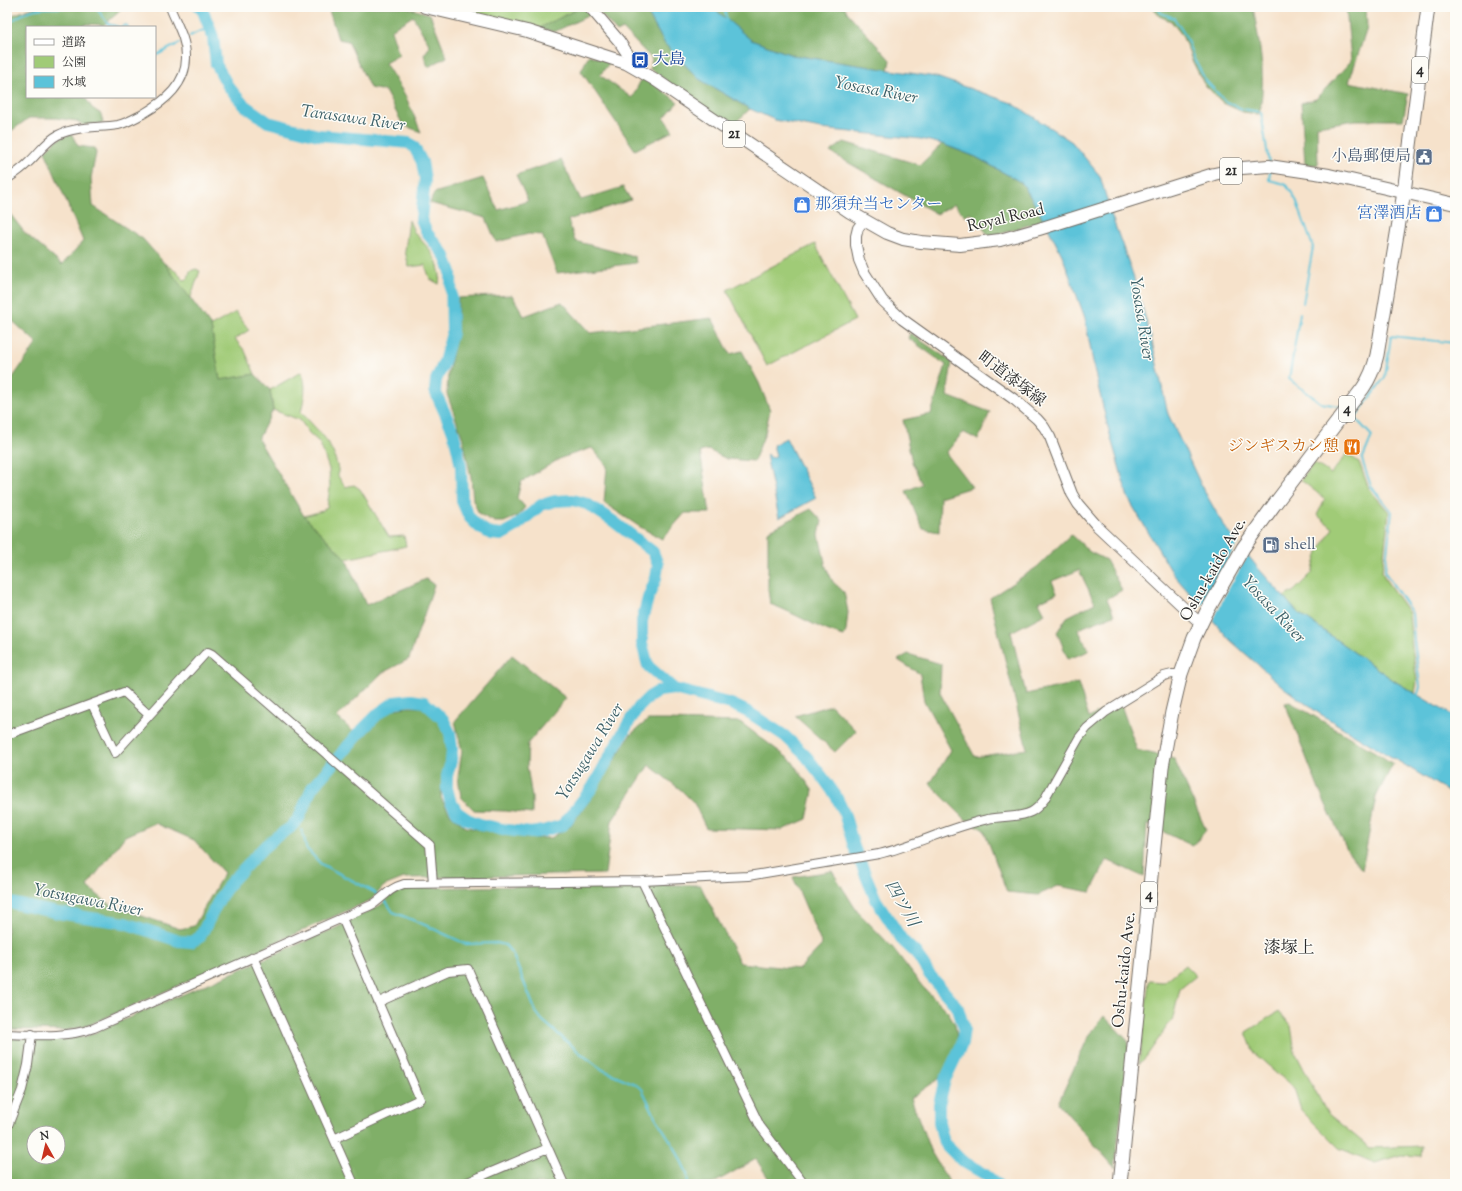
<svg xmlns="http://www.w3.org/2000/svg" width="1462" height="1191" font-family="'Sorts Mill Goudy','Noto Serif JP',serif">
  <rect width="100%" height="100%" fill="#fdfcf7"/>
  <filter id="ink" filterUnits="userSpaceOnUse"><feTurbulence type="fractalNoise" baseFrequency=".025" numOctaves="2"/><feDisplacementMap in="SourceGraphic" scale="8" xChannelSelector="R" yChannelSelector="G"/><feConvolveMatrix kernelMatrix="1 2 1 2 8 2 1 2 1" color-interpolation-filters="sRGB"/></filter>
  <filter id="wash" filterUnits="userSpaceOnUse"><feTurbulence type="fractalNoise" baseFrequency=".012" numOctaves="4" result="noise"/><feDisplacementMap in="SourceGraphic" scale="16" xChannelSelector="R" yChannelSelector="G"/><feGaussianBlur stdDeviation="0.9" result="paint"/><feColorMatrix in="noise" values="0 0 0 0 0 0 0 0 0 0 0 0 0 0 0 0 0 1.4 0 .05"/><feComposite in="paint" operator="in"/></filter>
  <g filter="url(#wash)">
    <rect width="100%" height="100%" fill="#f6e2cb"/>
    <!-- green -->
    <path fill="#a0cb77" stroke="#667b51" d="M467 7H576L578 9 540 28 469 12Z
      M409 220 414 232 429 249 437 262 440 275 439 284 430 279 425 265 409 267 405 251Z
      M815 244 855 320 767 366 727 290Z
      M164 263 178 273 183 280 188 279 190 271 196 269 200 271 190 299Z
      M236 312 249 330 235 339 245 351 255 374 220 381 211 326Z
      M301 372C308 384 304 399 301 412L325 438 333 452 338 468V476L345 487 354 485 360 489 389 537 404 536 406 546 346 559 304 516 322 511 327 507 330 488 329 469 320 443 309 433 300 420 273 410 270 390Z
      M1347 454 1359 462 1369 489 1389 512 1382 571 1385 579 1409 613 1412 648 1417 681 1415 693 1396 682 1297 612 1284 597 1294 591 1312 573 1318 552 1333 528 1317 515 1325 499 1301 480 1314 463 1331 474Z
      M1185 965 1196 976 1180 989 1173 1018 1146 1057 1139 1064 1149 981 1164 982Z
      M1279 1011 1291 1026 1295 1052 1327 1113 1370 1148 1422 1146 1421 1156 1402 1155 1375 1163 1339 1148 1301 1110 1294 1088 1254 1053 1246 1032Z"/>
    <!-- forest -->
    <path fill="#80af68" stroke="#566d4a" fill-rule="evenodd" d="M35 7H121V10L104 25 87 24 78 27H27V97H85L92 108 101 114 103 123 83 125 77 121 56 118H29L7 134V17Z
      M328 7H405L430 14 447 57 428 67 424 55 430 46 413 16 391 30 399 55 385 63 405 95 421 132 403 125 385 91 370 88 348 41 338 39Z
      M576 7H644L665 44 699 79 750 109 737 121 742 134 650 69 652 59 623 29 617 32 598 11 554 32 540 28 577 9Z
      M716 7H845L847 12 890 60 888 70 792 55 750 40 717 11Z
      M1152 7H1253C1259 41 1267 79 1259 114L1243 112 1223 103 1204 84 1192 60 1182 35 1171 21 1159 16Z
      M1346 7H1366L1367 28 1349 82 1408 94 1403 120H1356L1317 126 1318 165 1305 164 1301 103 1316 99 1351 61Z
      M589 55 610 62 600 75 632 98 643 76 678 102 664 118 673 131 635 150 581 71Z
      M72 135 78 146 94 148 96 153 91 178 93 206 143 239 164 263 211 326 220 380 255 374 270 390 273 410 258 439 304 516 346 559 366 605 426 579 434 585 409 659 382 673 337 717 361 739 382 717 394 709 406 707H421L434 716 441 724 446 732 449 753 442 775 441 798 451 815 466 827 526 838H551L570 826 589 801 630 735 648 720H667L740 722 792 761 813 791 807 819 782 830 706 828 694 803 681 790 649 765 612 821 605 874 404 878 384 886 371 900 89 1025 65 1031 7 1029V386L37 343 7 316V210L25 233 62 265 83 241 45 151C53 143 60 136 72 135ZM155 823 194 840 224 873 194 926 180 929 110 905 87 886 125 836Z
      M844 142 920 165 942 144 976 157 1022 183 1044 220 990 237 971 213 965 216 954 204 937 214 830 152Z
      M561 160 581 200 623 187 631 200 568 220 575 241 635 257 636 263 557 273 542 235 529 234 496 242 486 218 430 203 434 193 483 178 498 210 528 201 516 175Z
      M512 295 524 316 562 302 590 333 712 318 730 354 742 351 759 383 770 410 765 433 754 461 727 459 708 450 700 452 710 513H685L662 539 640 527 604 503 607 466 592 448 561 458 521 482 517 498 525 507 518 516 504 522H495L479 514 473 500 471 477 463 439 447 394 448 373 457 333 458 298Z
      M910 333 952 362 947 396 990 412 978 440 963 432 946 453 972 487 940 497 939 532 923 529 906 491 922 484 912 462 903 420 931 414 946 365 908 338Z
      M811 509 822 521 819 535 826 567 833 582 844 592 848 612 846 631 844 636C817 629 796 613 770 604L768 589V531Z
      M1071 534 1090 552 1106 560 1122 590 1107 599 1114 615 1078 629 1089 651 1068 659 1057 632 1067 617 1095 603 1079 570 1052 581 1057 593 1039 602 1045 614 1011 632 1026 694 1078 683 1089 718 1116 702 1122 708 1137 750 1174 759 1206 830 1193 846 1147 824 1144 877 1107 860 1091 892 1058 886 1038 895 1007 892 984 830 965 819 930 784 951 750 924 701 920 674 898 660 908 654 941 664 940 693 975 757 1027 749 990 598 1037 567Z
      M512 655 566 698 528 743 527 766 532 798V814L505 811 474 810 461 797 458 777 462 751 455 721Z
      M1290 702 1375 752 1393 764 1376 797 1362 870 1348 852 1319 790 1285 703Z
      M831 705 856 731 835 752 795 716Z
      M832 871 857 911 893 948 922 986 948 1012 955 1024 958 1043 940 1078 911 1098 930 1150 950 1184H772L756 1159 712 1184H7V1038L67 1039 87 1036 338 927 381 905 391 894 409 888 603 885H700L740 963 799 969 822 945 793 877ZM34 1133H58V1157H34Z
      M1104 1016 1129 1042 1115 1168 1058 1103 1086 1042 1091 1033Z"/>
    <!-- water -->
    <path fill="#5cc3d9" stroke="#447782" d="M644 7H716L717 11 751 40 792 55 936 77 1012 103 1072 142 1100 176 1112 217 1132 272 1151 337 1168 414 1202 487 1224 526 1259 569 1297 612 1396 682 1455 717V798L1441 787 1317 712 1283 687 1230 640 1173 574 1128 498 1107 424 1095 373 1085 318 1062 255 1039 211 1022 183 976 157 942 144 921 139 821 129 775 120 750 109 699 79 665 44Z
      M786 438 816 498 779 518 766 455 768 454 771 458 776 456 773 445Z"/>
    <!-- pier -->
    <path fill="#f6e2cb" d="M1238 543 1248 555 1226 593 1212 623 1199 607 1207 600 1214 584Z"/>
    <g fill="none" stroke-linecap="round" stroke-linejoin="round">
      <!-- stream -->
      <path stroke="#5cc3d9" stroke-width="2" d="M96 7 108 24 119 27
        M725 7V12L727 21
        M1157 7 1161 13 1174 18 1185 35 1194 59 1206 81 1225 101 1242 109 1261 112 1269 163
        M7 23C15 20 21 14 29 11 43 6 59 9 73 7
        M121 27 126 25 128 27
        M190 36 200 31 211 29
        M155 56 180 43
        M1270 171 1269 180 1285 184 1290 190 1296 200 1313 247 1303 303
        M1300 313 1289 379 1321 403 1339 406 1342 408
        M1349 413 1355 418 1372 436 1362 460 1371 486 1392 512 1385 569 1386 574 1412 613 1414 641 1419 678 1420 687 1417 697
        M1355 418 1385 377 1391 336 1455 343
        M301 830 304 836 306 848 321 864 374 892 380 897
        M384 900 387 903 393 912 425 925 466 944 497 943 505 945 512 953 536 1012 542 1020 580 1053 603 1070 633 1083 642 1089 656 1118 675 1148 687 1173 688 1184"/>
      <!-- river -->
      <path stroke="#5cc3d9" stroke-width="12" d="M199 7 203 11 213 37 216 64 228 86 244 105 268 122 318 135 409 143 414 147 422 162 425 179 421 219 427 233 445 256 451 272 452 333 444 362 436 380 435 391 453 431 458 451 461 467 462 501 469 517 479 527 491 534 501 535 515 527 541 505 555 501 573 500 587 504 613 521 653 552 658 565 656 578 648 598 642 621V643L648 666 674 689
        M7 902 58 913 125 923 179 941 191 942 200 937 221 896 231 882 263 848 276 837 290 828 299 818 312 788 360 732 379 713 395 702 411 700 424 702 443 719 450 733 452 749 451 761 447 776V788L450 800 457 812 467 819 480 824 507 830 531 833 543 831 563 825 592 788 629 722 639 707 649 697 659 691 674 689 731 704 748 712 785 736 806 756 824 779 836 796 844 813 854 847 876 900 903 941 916 953 929 974 958 1008 964 1028 962 1044 945 1080 939 1104V1122L944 1143 962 1161 983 1173 997 1184"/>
    </g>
  </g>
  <g filter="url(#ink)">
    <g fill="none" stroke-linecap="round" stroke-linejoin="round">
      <defs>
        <path id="minor" d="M7 179C15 174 22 169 29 162 39 153 46 141 58 135 76 126 98 128 118 125 127 123 135 118 143 114 165 101 187 84 186 56 186 38 176 23 170 7
          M92 704 115 753 205 654 208 652 212 654 430 845 433 883
          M7 735 124 692 149 715
          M642 881 760 1126 804 1184
          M253 957 354 1184
          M379 1002 448 971 468 969 564 1184
          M7 1034C36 1035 66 1038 94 1028L360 910C365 908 370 906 375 903 386 895 390 888 404 884L642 881 748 876 879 854C916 845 950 827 988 819 1000 816 1019 818 1031 812 1037 809 1040 805 1044 800L1079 738 1087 728 1106 712 1164 676 1172 674H1181
          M7 1128 22 1090 28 1065 32 1034
          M334 1139 420 1099 342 918
          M463 1184 548 1148"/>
        <path id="tertiary" d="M864 220 858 228 856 236V245L859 260 864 272 882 300 902 319 1015 400 1037 419 1044 427 1050 437 1072 494 1078 504 1097 526 1201 624"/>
        <path id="secondary" d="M590 7 619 41 637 68"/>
        <path id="primary" d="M425 7 527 31 626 63 654 79 850 212 887 233 903 239 921 242 960 245 1000 240 1039 229 1214 174 1242 168 1269 166 1329 175 1455 204"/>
        <path id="trunk" d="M1120 1184 1162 767 1172 712 1181 674 1194 638 1206 613 1243 548 1274 505 1363 388C1370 378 1374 368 1377 355L1404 192 1428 7"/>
      </defs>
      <!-- minor casing -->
      <use href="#minor" stroke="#726b63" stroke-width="10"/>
      <!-- tertiary casing -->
      <use href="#tertiary" stroke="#726b63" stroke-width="12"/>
      <!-- secondary casing -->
      <use href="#secondary" stroke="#726b63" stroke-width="13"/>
      <!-- primary casing -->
      <use href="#primary" stroke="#726b63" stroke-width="14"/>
      <!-- trunk casing -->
      <use href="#trunk" stroke="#726b63" stroke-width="15"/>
      <!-- minor -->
      <use href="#minor" stroke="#fff" stroke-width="8"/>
      <!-- tertiary -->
      <use href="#tertiary" stroke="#fff" stroke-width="10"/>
      <!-- secondary -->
      <use href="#secondary" stroke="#fff" stroke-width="11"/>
      <!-- primary -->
      <use href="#primary" stroke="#fff" stroke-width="12"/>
      <!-- trunk -->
      <use href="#trunk" stroke="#fff" stroke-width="13"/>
    </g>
  </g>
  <!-- icons -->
  <defs>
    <symbol id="bus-square" viewBox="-11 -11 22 22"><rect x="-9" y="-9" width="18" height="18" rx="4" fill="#1a4fb4" stroke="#fdfcf7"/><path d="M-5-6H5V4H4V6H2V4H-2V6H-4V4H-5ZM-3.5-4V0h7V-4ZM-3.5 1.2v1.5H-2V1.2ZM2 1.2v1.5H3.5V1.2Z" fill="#fff"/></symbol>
    <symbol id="civic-square" viewBox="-11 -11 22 22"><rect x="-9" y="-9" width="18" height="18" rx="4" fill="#5c6f8a" stroke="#fdfcf7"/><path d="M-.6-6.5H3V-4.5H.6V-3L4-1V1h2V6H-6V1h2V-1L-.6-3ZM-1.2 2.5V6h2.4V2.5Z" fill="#fff"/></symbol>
    <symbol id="shop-square" viewBox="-11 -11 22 22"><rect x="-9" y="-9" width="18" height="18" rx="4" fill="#3f7fe0" stroke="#fdfcf7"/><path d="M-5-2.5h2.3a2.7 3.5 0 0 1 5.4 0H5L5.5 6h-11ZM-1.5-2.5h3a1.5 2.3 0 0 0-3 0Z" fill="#fff"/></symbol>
    <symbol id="restaurant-square" viewBox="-11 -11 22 22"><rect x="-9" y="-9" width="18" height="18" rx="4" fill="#e8710a" stroke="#fdfcf7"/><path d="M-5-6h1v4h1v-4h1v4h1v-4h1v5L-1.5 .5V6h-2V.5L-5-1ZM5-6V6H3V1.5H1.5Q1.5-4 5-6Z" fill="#fff"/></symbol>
    <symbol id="fuel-square" viewBox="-11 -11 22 22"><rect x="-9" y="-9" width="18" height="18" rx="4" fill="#5c6f8a" stroke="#fdfcf7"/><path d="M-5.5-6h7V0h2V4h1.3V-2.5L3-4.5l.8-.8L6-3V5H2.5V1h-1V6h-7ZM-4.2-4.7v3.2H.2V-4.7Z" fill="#fff"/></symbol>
  </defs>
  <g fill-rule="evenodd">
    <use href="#bus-square" x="630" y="50" width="20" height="20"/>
    <use href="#civic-square" x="1414" y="147" width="20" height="20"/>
    <use href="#shop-square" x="792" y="195" width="20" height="20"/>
    <use href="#shop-square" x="1424" y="204" width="20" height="20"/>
    <use href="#restaurant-square" x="1342" y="437" width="20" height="20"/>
    <use href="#fuel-square" x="1261" y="535" width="20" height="20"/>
  </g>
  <g text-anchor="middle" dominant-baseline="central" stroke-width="3" stroke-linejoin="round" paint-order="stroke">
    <!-- shield labels -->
    <g fill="#fdfcf7" stroke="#6a6a68" stroke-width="1">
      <rect x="1412" y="57" width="16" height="26" rx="3"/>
      <rect x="723" y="121" width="22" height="26" rx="3"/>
      <rect x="1220" y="158" width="22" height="26" rx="3"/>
      <rect x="1339" y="396" width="16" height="26" rx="3"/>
      <rect x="1141" y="882" width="16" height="26" rx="3"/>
    </g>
    <g font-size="15" font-weight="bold" fill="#2b2b2b">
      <text x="1420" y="70">4</text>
      <text x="734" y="134">21</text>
      <text x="1231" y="171">21</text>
      <text x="1347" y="409">4</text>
      <text x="1149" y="895">4</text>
    </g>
    <!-- transit labels -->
    <g font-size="16" fill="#164399" stroke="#fdfcf7" text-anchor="start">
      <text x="653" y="60">大島</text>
    </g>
    <!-- service labels -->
    <g font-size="16" fill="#4e5e75" stroke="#fdfcf7" text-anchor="end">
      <text x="1411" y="157">小島郵便局</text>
      <text x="1284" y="545" text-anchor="start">shell</text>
    </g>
    <!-- shop labels -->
    <g font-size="16" fill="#366cbe" stroke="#fdfcf7" text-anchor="start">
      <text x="815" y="205">那須弁当センター</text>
      <text x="1421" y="214" text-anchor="end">宮澤酒店</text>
    </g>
    <!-- street labels -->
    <g font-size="16" fill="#2b2b2b" stroke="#fdfcf7">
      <text transform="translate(1006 219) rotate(-13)">Royal Road</text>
      <text transform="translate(1011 380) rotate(37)">町道漆塚線</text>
      <text transform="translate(1214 570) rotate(-60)">Oshu-kaido Ave.</text>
      <text transform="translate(1125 970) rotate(-84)">Oshu-kaido Ave.</text>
    </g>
    <!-- food labels -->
    <g font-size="16" fill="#c56008" stroke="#fdfcf7" text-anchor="end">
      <text x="1339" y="447">ジンギスカン憩</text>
    </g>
    <!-- water labels -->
    <g font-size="17" font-style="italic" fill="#3c6068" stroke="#fdfcf7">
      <text transform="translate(876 91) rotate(11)">Yosasa River</text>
      <text transform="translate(353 119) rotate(8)">Tarasawa River</text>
      <text transform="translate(1141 319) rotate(81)">Yosasa River</text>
      <text transform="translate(1273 610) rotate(47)">Yosasa River</text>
      <text transform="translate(591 752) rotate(-58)">Yotsugawa River</text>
      <text transform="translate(88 901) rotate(11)">Yotsugawa River</text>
      <text transform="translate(901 904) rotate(60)">四ツ川</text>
    </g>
    <!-- neighbourhood labels -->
    <g font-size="17" fill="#2b2b2b" stroke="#fdfcf7">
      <text x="1289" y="949">漆塚上</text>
    </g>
  </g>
  <!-- margin -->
  <rect width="1462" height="1191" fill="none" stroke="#fdfcf7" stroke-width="24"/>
  <!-- legend -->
  <rect x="26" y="26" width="130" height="72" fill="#fdfcf7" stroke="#a9a8a5"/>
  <rect x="34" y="39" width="20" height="6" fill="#ffffff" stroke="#a9a8a5"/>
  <text x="62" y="46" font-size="12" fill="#2b2b2b">道路</text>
  <rect x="34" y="56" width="20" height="12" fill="#a0cb77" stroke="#a9a8a5"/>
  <text x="62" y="66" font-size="12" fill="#2b2b2b">公園</text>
  <rect x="34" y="76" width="20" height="12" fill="#5cc3d9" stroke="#a9a8a5"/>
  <text x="62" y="86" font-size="12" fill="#2b2b2b">水域</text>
  <!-- north arrow -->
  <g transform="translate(46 1145) rotate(352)"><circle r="19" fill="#fdfcf7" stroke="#a9a8a5"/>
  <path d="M0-3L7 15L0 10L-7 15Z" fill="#c8321e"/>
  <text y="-6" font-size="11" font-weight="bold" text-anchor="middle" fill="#2b2b2b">N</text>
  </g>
</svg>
